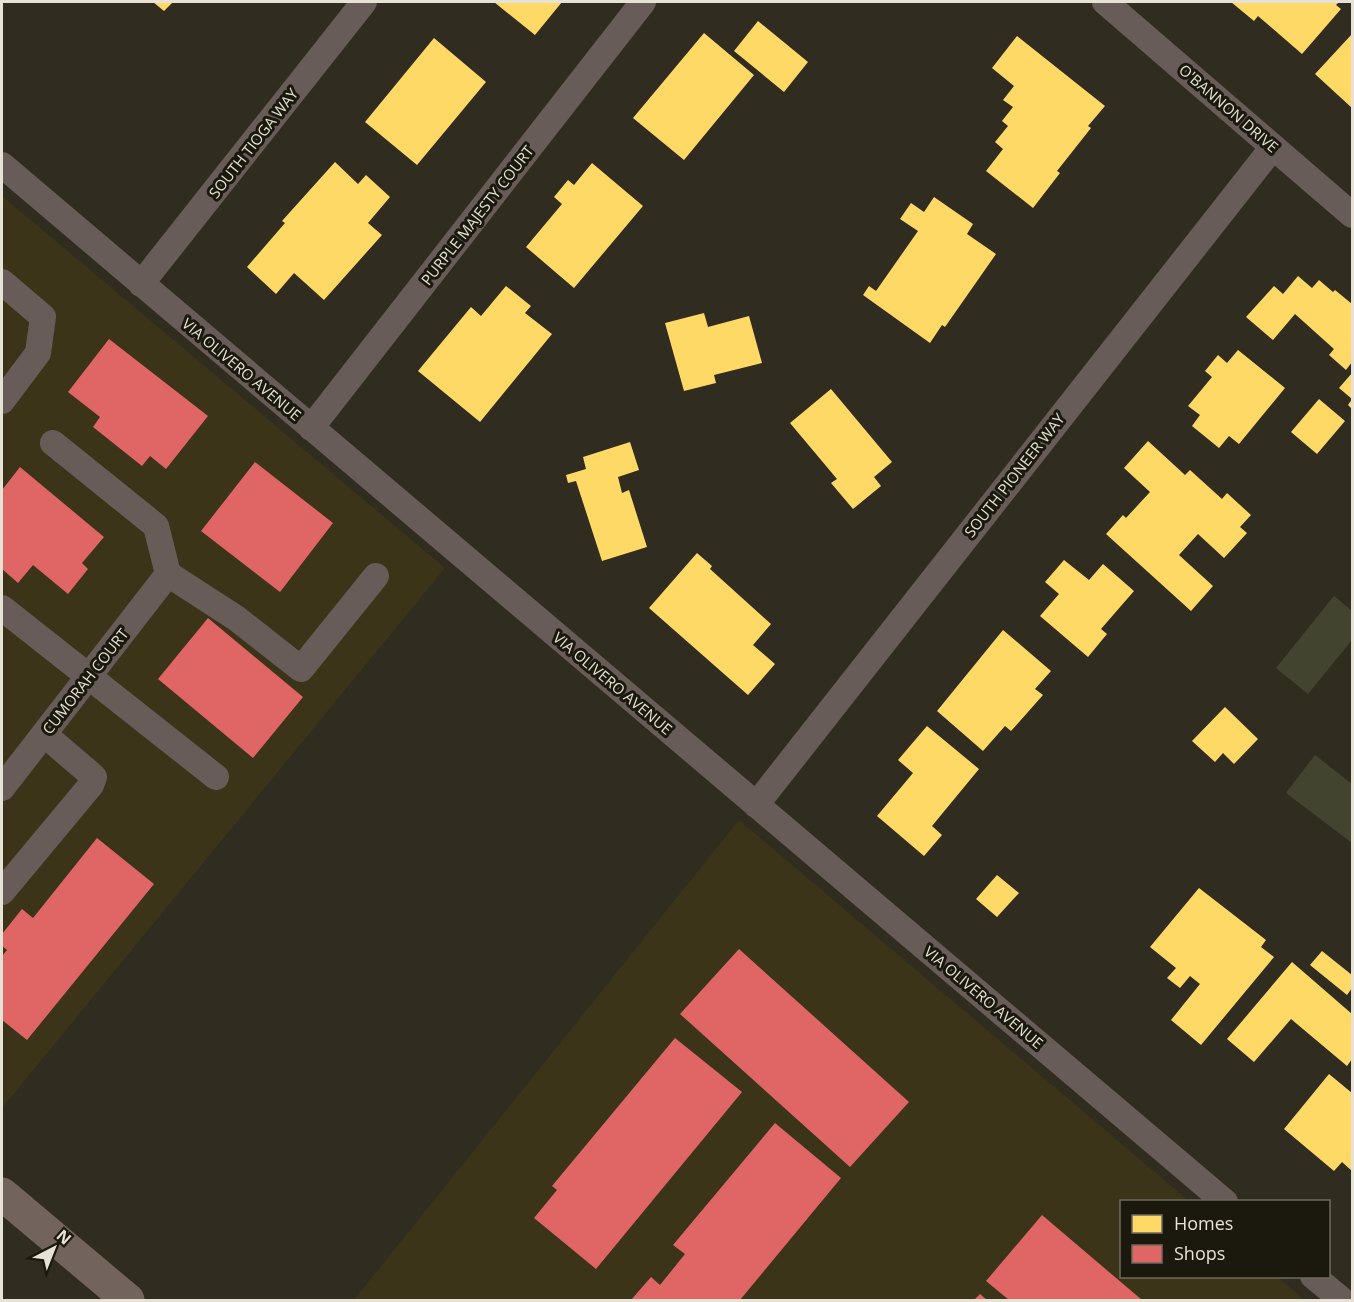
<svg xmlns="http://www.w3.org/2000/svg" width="1354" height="1302" font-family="'Open Sans',sans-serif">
  <rect width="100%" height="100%" fill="#312c20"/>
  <!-- built -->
  <path fill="#3c3419" d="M2 196 445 568 2 1108Z
    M739 820 1189 1201 1122 1202V1276L1277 1277 1305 1300H354Z"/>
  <!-- green -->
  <path fill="#43442f" d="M1334 596 1352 611V640L1308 694 1276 668Z
    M1315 755 1352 784V843L1286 793Z"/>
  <!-- homes -->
  <path fill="#ffd966" d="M153 2H173L164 11Z
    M494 2H562L535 35Z
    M1231 2H1339L1336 5 1341 9 1302 54 1258 16 1254 21Z
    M758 21 808 62 784 92 734 51Z
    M704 33 754 75 684 160 633 118Z
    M1352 34V108L1315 74Z
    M1017 36 1105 106 1088 126 1091 128 1057 171 1060 173 1033 208 986 171 1003 149 995 142 1008 126 1002 121 1013 107 1003 100 1014 86 992 68Z
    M434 38 486 82 417 165 365 122Z
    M335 162 358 184 366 175 390 197 368 223 382 235 324 300 294 273 276 294 247 267 285 223 282 221Z
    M592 163 643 206 574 288 526 247 562 204 554 197 568 180 574 185Z
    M934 197 973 224 967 234 996 254 945 327 942 325 930 343 863 295 869 286 876 291 918 231 900 219 911 203 924 212Z
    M1298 276 1312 288 1319 280 1333 292 1335 290 1352 304V362L1346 370 1329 355 1334 349 1295 314 1273 340 1246 317 1274 286 1283 294Z
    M506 286 531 306 525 313 552 334 480 422 418 371 471 307 481 316Z
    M704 313 708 327 749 316 762 363 714 375 716 383 684 391 665 323Z
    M1238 350 1285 388 1239 444 1229 436 1219 448 1192 426 1200 415 1188 406 1212 377 1205 371 1218 355 1227 363Z
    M1352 373V409L1348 405 1352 399 1339 388Z
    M831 389 892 462 874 477 881 486 853 509 831 483 837 479 790 423Z
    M1319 399 1345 421 1317 454 1291 432Z
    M1148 441 1185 475 1190 470 1222 499 1227 493 1251 515 1240 527 1247 533 1224 558 1198 534 1179 555 1213 586 1191 611 1106 534 1123 515 1126 518 1150 492 1124 468Z
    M630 442 639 470 618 477 622 493 629 490 647 547 602 561 576 481 568 483 566 475 586 469 583 457Z
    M697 553 712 566 710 569 771 624 753 645 775 664 748 695 649 608Z
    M1064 560 1089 580 1103 564 1134 591 1101 629 1107 634 1088 657 1040 616 1059 594 1045 582Z
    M1003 630 1051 671 1035 689 1043 695 1011 731 1005 726 983 751 937 711Z
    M1225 707 1258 739 1234 764 1223 753 1215 762 1192 741Z
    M927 726 979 769 932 826 942 835 924 856 877 816 913 773 898 760Z
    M997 875 1019 893 997 917 976 899Z
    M1199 888 1266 940 1261 947 1274 957 1201 1045 1171 1020 1200 984 1190 976 1180 988 1167 978 1176 968 1150 947Z
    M1322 951 1352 975V988L1347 995 1310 965Z
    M1292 962 1352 1014V1059L1347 1066 1291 1019 1254 1062 1227 1039Z
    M1329 1074 1352 1093V1171L1342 1162 1334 1171 1284 1129Z"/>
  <!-- shops -->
  <path fill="#e06666" d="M109 339 208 416 166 469 150 456 142 466 93 427 100 417 68 392Z
    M255 462 333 523 280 592 201 531Z
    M20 467 104 537 82 563 88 569 68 594 33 565 18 583 2 569V490Z
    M208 618 303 697 253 758 158 679Z
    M97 838 154 884 27 1040 2 1020V956L7 950 2 946V934L22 909 33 918Z
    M739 949 909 1102 850 1167 680 1014Z
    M675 1038 742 1092 596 1269 534 1218 557 1190 552 1186Z
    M775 1123 841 1178 740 1300H631L651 1277 660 1285 685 1254 673 1245Z
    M1042 1215 1142 1300H1009L986 1281Z
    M980 1294 987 1300H974Z"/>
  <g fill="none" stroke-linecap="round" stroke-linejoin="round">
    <!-- minor -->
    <path stroke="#685c58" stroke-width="26" d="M1105 2 1352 215
      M2 165 1225 1202
      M2 282 43 317 38 353 2 401
      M141 284 364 2
      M311 428 643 2
      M53 443 156 526 168 574 236 618 301 669 376 576
      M2 608 216 777
      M2 788 168 574
      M756 805 1273 147
      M2 892 91 785 94 777 44 734
      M1313 1276 1342 1300"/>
    <!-- major -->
    <path stroke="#72635d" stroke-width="33" d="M2 1194 128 1300"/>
  </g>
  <g text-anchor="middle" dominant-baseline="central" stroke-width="6" stroke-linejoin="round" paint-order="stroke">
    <!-- street labels -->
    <g font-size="15" fill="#e7e2d6" stroke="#1b180e">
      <text transform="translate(1229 108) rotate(41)">O'BANNON DRIVE</text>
      <text transform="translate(253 143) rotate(-52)">SOUTH TIOGA WAY</text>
      <text transform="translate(477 215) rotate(-52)">PURPLE MAJESTY COURT</text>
      <text transform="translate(242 369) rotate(40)">VIA OLIVERO AVENUE</text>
      <text transform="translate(1014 475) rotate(-52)">SOUTH PIONEER WAY</text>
      <text transform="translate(85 681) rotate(-52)">CUMORAH COURT</text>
      <text transform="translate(613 683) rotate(40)">VIA OLIVERO AVENUE</text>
      <text transform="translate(984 997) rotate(40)">VIA OLIVERO AVENUE</text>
    </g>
  </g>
  <!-- border -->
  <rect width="1354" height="1302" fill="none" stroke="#e7e2d6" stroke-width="6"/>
  <!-- legend -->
  <rect x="1120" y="1200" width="210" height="78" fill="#1b180e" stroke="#6d695e" stroke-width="1.5"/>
  <rect x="1132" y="1215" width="30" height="18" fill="#ffd966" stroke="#6d695e" stroke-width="1.5"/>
  <text x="1174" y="1230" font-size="18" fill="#e7e2d6">Homes</text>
  <rect x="1132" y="1245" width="30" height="18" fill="#e06666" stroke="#6d695e" stroke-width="1.5"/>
  <text x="1174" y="1260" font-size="18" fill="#e7e2d6">Shops</text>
  <!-- north arrow -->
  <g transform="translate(54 1248) rotate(42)" stroke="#1b180e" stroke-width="4.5" paint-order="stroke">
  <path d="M0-4.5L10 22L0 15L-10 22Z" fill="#e7e2d6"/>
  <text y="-9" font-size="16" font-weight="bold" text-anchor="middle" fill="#e7e2d6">N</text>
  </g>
</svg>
